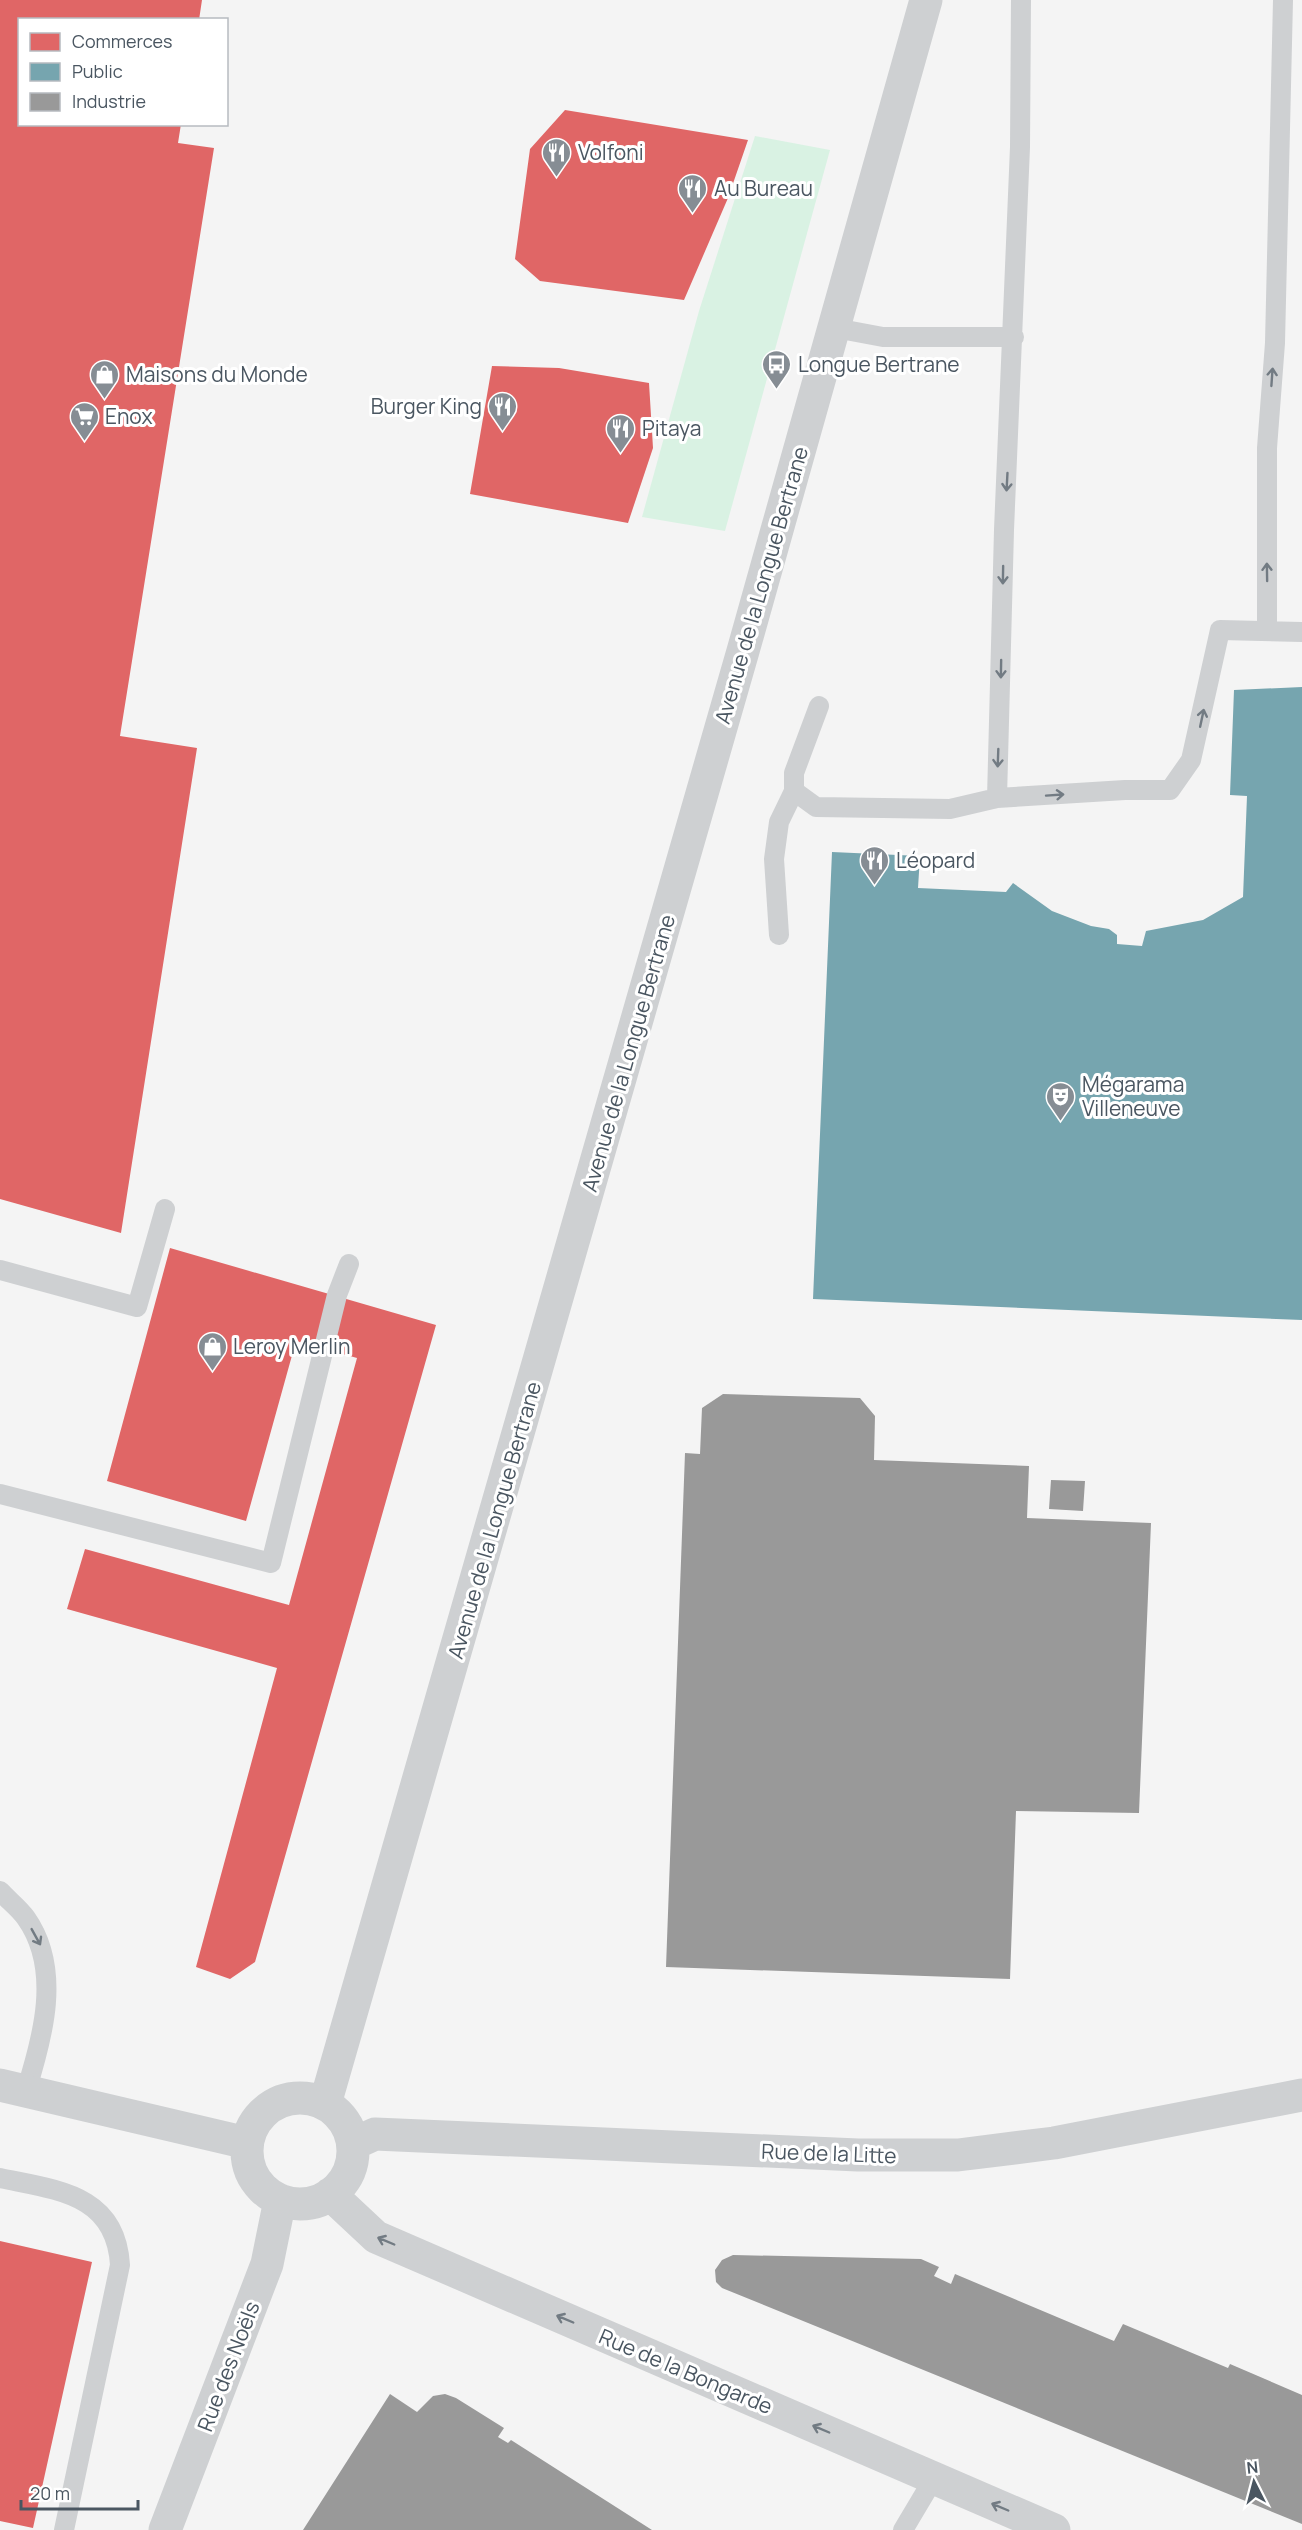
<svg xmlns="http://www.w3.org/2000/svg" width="1302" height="2530" font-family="Manrope,sans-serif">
  <rect width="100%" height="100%" fill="#f4f4f4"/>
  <!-- green -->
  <path fill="#d9f2e3" d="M755 136 830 150 725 531 642 517 699 311Z"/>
  <!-- shops -->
  <path fill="#e06666" d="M0 0H202L199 20H20V124H181L178 143 214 148 120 736 197 748 121 1233 0 1199Z
    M565 110 748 140 728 198 684 300 540 281 515 259 530 149Z
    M492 366 559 368 649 383 653 448 628 523 470 494Z
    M170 1248 436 1325 255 1962 230 1979 196 1967 277 1668 67 1609 85 1549 289 1605 357 1358 296 1341 246 1521 107 1481Z
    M0 2241 92 2262 33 2528 0 2521Z"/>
  <!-- public -->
  <path fill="#76a5af" d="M1302 687V1320L813 1299 832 852 920 856 918 888 1006 892 1013 883 1052 911 1091 926 1109 929 1117 935V944L1142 946 1146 931 1203 920 1243 897 1247 796 1230 795 1234 690Z"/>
  <!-- industry -->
  <path fill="#999" d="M723 1394 860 1398 875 1416 874 1460 1029 1466 1027 1518 1151 1523 1139 1813 1016 1811 1010 1979 666 1967 685 1453 700 1454 702 1408Z
    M1051 1480 1085 1481 1083 1511 1049 1509Z
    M733 2255 921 2259 939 2267 934 2276 951 2284 955 2274 1114 2341 1123 2324 1228 2368 1230 2364 1302 2395V2524L722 2288 716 2282 715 2270 722 2260Z
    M390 2394 417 2412 433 2396 445 2394 456 2398 504 2428 498 2437 508 2443 511 2440 652 2530H303Z"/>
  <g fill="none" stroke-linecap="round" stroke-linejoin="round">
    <!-- lane -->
    <path stroke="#ced0d2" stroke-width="20" d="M835 328 883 337H1014
      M1267 630V448L1275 343 1283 0
      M819 706 794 773V791L816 807 950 809 997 798 1125 790H1170L1191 760 1220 630 1302 632
      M997 798 1004 530 1020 147 1021 0
      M779 935 774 859 779 822 794 791
      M0 1270 137 1307 165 1209
      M0 1494 271 1563 337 1295 349 1264
      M0 1891C8 1900 19 1908 26 1918 62 1969 43 2037 26 2091
      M0 2178C57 2190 116 2194 120 2265L64 2530
      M903 2530 934 2478"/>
    <!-- street -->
    <path stroke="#ced0d2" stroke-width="33" d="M0 2085 247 2143
      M247 2151a53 53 0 1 1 106 0a53 53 0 1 1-106 0Z
      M325 2104 743 651 926 0
      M353 2144 375 2134 858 2155H958L1054 2143 1302 2095
      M330 2194 376 2237 1054 2530
      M165 2530 267 2264 280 2200"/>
  </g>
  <!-- one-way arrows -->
  <defs><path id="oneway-shaft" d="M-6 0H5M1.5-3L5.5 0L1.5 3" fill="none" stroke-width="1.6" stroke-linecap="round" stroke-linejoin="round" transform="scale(1.5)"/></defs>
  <g stroke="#727b83">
    <use href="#oneway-shaft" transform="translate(1272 377) rotate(-86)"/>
    <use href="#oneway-shaft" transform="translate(1007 482) rotate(93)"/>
    <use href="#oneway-shaft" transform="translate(1267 572) rotate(-91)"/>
    <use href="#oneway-shaft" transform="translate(1003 575) rotate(91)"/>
    <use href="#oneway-shaft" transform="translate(1001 669) rotate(91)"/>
    <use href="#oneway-shaft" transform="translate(1202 718) rotate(-78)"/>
    <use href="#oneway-shaft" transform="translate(998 758) rotate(92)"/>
    <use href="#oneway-shaft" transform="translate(1055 795) rotate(-4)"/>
    <use href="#oneway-shaft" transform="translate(36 1937) rotate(61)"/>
    <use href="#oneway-shaft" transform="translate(386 2241) rotate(-157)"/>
    <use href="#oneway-shaft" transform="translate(565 2319) rotate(-157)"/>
    <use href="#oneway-shaft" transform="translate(821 2429) rotate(-157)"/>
    <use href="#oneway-shaft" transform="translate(1000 2507) rotate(-157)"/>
  </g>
  <!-- icons -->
  <defs>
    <symbol id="restaurant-pin" viewBox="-11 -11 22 30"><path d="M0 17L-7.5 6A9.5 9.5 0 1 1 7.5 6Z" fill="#868d94" stroke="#fff"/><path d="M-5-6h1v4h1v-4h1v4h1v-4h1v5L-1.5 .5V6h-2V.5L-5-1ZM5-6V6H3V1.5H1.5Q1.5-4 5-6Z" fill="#fff"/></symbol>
    <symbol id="bus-pin" viewBox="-11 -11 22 30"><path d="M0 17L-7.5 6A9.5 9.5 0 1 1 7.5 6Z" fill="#868d94" stroke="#fff"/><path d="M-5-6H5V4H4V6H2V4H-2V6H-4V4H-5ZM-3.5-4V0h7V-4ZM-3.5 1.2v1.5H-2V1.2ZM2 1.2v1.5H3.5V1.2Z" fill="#fff"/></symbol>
    <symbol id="shop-pin" viewBox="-11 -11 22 30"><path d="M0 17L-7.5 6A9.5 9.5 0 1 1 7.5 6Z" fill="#868d94" stroke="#fff"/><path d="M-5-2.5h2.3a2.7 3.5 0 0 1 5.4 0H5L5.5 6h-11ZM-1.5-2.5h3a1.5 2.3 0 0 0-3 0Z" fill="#fff"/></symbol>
    <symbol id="supermarket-pin" viewBox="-11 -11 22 30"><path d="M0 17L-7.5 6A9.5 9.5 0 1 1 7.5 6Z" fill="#868d94" stroke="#fff"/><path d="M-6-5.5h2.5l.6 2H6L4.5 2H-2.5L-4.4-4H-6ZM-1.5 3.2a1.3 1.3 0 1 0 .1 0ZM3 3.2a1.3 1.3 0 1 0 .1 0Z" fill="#fff"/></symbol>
    <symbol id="theatre-pin" viewBox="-11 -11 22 30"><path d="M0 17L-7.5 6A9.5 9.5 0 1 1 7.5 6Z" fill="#868d94" stroke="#fff"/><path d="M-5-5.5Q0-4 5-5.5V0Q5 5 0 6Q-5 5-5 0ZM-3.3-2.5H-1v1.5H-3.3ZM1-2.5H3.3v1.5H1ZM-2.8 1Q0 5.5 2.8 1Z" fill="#fff"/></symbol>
  </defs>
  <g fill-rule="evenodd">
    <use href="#restaurant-pin" x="540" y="136" width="33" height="45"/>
    <use href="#restaurant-pin" x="676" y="172" width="33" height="45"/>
    <use href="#bus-pin" x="760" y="348" width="33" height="45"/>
    <use href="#shop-pin" x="88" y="358" width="33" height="45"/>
    <use href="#restaurant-pin" x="486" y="390" width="33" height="45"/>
    <use href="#supermarket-pin" x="68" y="400" width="33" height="45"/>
    <use href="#restaurant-pin" x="604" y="412" width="33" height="45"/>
    <use href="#restaurant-pin" x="858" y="844" width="33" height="45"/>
    <use href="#theatre-pin" x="1044" y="1080" width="33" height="45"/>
    <use href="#shop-pin" x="196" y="1330" width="33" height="45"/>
  </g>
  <g text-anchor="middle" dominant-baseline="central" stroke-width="6" stroke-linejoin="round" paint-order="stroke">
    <!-- poi labels -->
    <g font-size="21" fill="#4a5661" stroke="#fff" text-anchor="start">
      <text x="578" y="152">Volfoni</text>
      <text x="714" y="188">Au Bureau</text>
      <text x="798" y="364">Longue Bertrane</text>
      <text x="126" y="374">Maisons du Monde</text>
      <text x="482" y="406" text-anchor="end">Burger King</text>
      <text x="105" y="416">Enox</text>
      <text x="642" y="428">Pitaya</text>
      <text x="896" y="860">Léopard</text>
      <text x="1082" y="1084">Mégarama<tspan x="1082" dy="24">Villeneuve</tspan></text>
      <text x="233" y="1346">Leroy Merlin</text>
    </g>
    <!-- street labels -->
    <g font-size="21" fill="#4a5661" stroke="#fff">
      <text transform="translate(761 585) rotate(-74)">Avenue de la Longue Bertrane</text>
      <text transform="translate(628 1053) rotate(-74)">Avenue de la Longue Bertrane</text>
      <text transform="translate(494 1520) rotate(-74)">Avenue de la Longue Bertrane</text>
      <text transform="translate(829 2153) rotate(2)">Rue de la Litte</text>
      <text transform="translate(228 2366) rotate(-69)">Rue des Noëls</text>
      <text transform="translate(686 2371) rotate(23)">Rue de la Bongarde</text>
    </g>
  </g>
  <!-- legend -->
  <rect x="18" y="18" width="210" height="108" fill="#ffffff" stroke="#b7bbc0" stroke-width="1.5"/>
  <rect x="30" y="33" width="30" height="18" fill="#e06666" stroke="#b7bbc0" stroke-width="1.5"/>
  <text x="72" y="48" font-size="18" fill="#4a5661">Commerces</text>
  <rect x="30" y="63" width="30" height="18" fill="#76a5af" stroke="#b7bbc0" stroke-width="1.5"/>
  <text x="72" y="78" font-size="18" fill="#4a5661">Public</text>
  <rect x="30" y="93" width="30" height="18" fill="#999999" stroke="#b7bbc0" stroke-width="1.5"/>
  <text x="72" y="108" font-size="18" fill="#4a5661">Industrie</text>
  <!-- north arrow -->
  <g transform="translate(1254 2482) rotate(354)" stroke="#ffffff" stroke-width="4.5" paint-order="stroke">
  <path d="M0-4.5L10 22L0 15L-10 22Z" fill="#4a5661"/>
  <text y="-9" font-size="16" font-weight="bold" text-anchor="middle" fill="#4a5661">N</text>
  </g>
  <!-- scale -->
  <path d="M21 2500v9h117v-9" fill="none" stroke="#4a5661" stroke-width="3"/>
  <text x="30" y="2500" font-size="18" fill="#4a5661" stroke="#ffffff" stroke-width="4.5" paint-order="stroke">20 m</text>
</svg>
